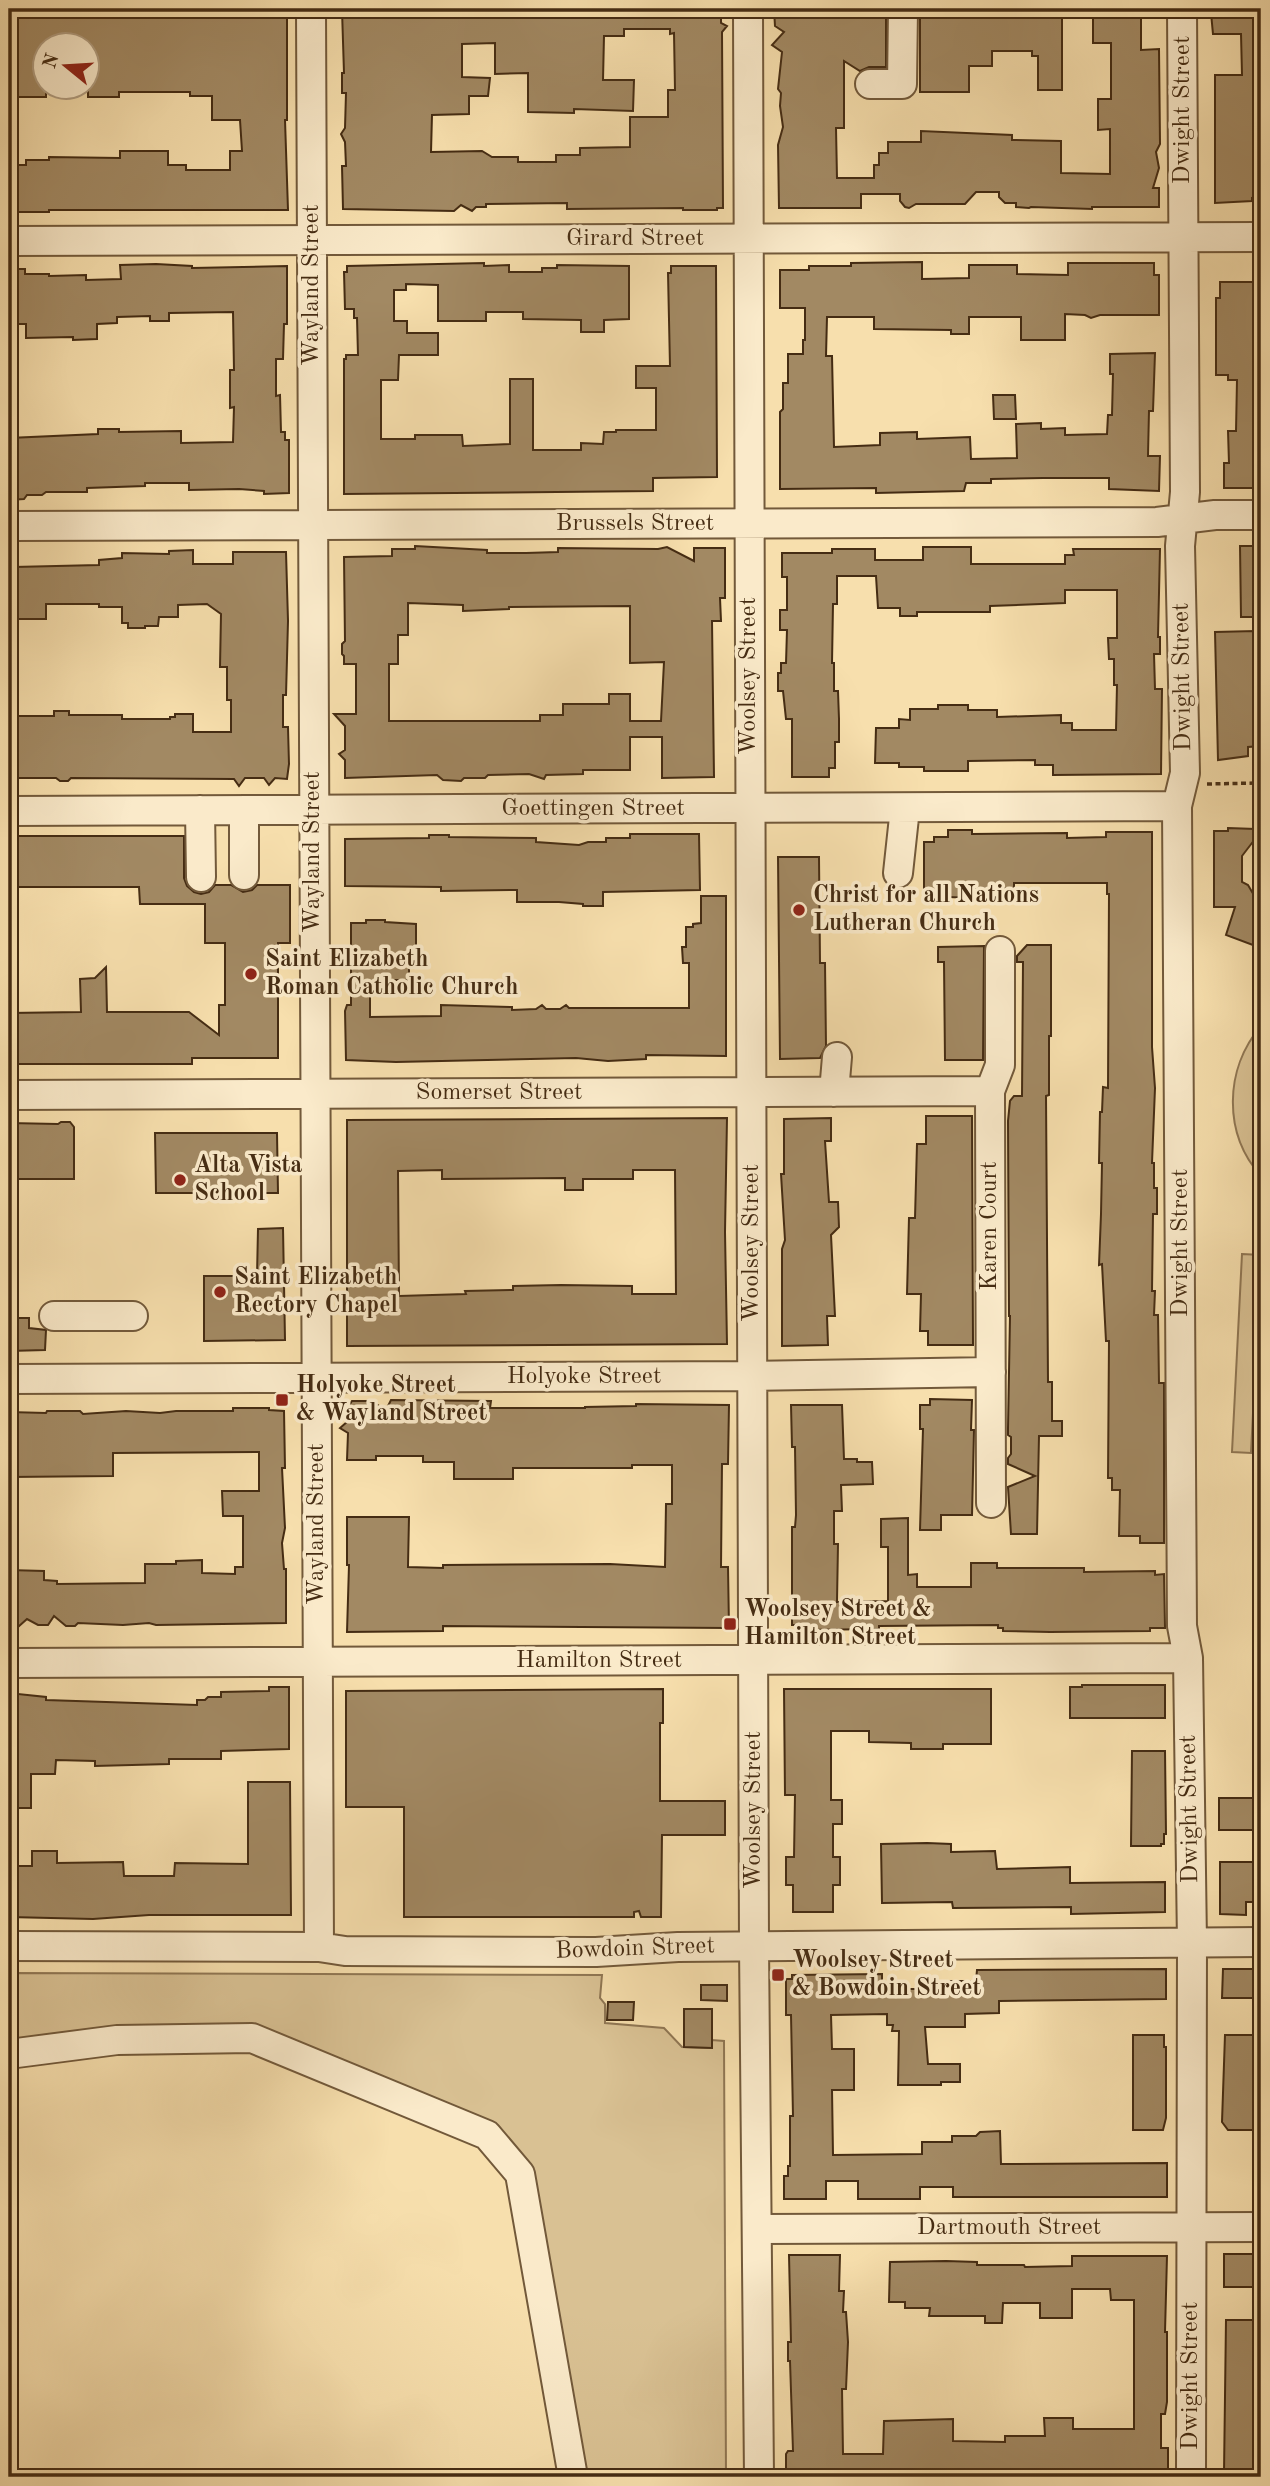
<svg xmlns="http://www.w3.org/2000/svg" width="1270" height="2486" font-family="'Old Standard TT',serif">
  <rect width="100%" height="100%" fill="#f7dfad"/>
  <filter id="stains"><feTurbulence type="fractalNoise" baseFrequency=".00286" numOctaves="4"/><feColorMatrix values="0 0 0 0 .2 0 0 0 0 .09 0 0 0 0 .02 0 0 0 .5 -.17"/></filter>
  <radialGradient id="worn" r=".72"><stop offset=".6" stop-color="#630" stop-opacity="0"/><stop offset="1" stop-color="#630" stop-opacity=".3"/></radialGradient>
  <!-- green -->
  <path fill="#d9c193" stroke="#8f7653" stroke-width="2" d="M1261 1026V1064L1255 1085 1254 1103 1255 1117 1261 1137V1176C1223 1134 1224 1069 1261 1026Z
    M1242 1254 1261 1255 1251 1453 1232 1452Z
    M9 1973 602 1975 600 1998 605 2004V2023L664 2028 682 2047 711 2048 712 2040 724 2041 726 2477H579L526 2171 265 2035 9 2049Z"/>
  <!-- building -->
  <path fill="#a28963" stroke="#452c13" stroke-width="2" fill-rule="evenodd" d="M9 9H287V120H285L288 210H49V212H9V165H26V160H49V157L120 158V151H168V165H186V170H230V151H242L240 120H212V96H190V92H119V97H88V46H46V97H9Z
    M354 9H721V23L727 26 722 32 723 208H717V210H683V208L567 209V203L486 204V207H476L472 211 461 205 454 211 343 209 342 166H346L345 142 341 134 345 128 346 93H342V73H344L342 10ZM624 29H670V34L674 33 675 90H668V117H630V147L580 148V155H556V162H518V157H492L482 151 431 152 432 115 469 114V96H488L490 78 462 77V44L495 43V74L528 73V112L574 113V109L633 111 634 80H603L604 36H624Z
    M774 9H886V67H869L860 71 844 61V128H836L837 178H874V165H879V153H888V142H921V131L1012 135V140L1061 141V173L1110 174V129L1098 130V99H1111V43H1093V10H1141V50L1159 49 1160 144 1156 152 1159 168 1153 188H1159V207H1092V209L1031 207 1029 208 1016 207V203H1005L999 197V192H976L965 204H916L909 208 905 207 900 201V194H861V208H779L778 145 783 127 780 106 781 93 778 89 782 52 772 45 784 32 775 26Z
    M920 9H1053V18H1062V90H1038V56H1032V51H992V66H969V92H920Z
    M1216 9H1261V197L1252 198V201L1215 203V75H1242L1241 34H1213L1211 13Z
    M922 262V279L969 278V265H1017V274L1068 275V263H1154V275H1159V315H1100L1091 318 1085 315 1065 314V340H1021V317H969V334H951V330L874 329V317H827L826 356H832L834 447 880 445V433L917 432V439L970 437 971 459 1017 458 1016 424 1041 423V429L1065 428V435L1107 434 1108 415H1112L1113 374H1110V354L1155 353 1153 411H1149L1148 456H1160L1159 491 1109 489V478H1043L991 479V483H966L964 491 876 493V488L780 489V412L783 409V383H788V354H803V340H805V308H780V270H809V266H851V263Z
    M484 263V266L509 265V272H542V268H557V265L629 266V319L604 320V332H581V320L523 319V312H486V321H438V285L406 284V290H394V321H407V333H438V355H399L398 380H381V439H415V435H462L463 446 510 444V379H533V450H581V443L603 444 604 432H616V430H656V388H636V366H670L668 273H671V266H716L717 477 653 478V491L344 494V359H346V355H358L357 318H354V309H345L344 272H347V266Z
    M156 264 192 266V268L287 266V324H284L283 359H276V396L280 395 281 432H285V440H289V493L264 494V491L239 489 189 490V483H145V486L87 488V492H46L42 495H27L24 499 9 500V438L98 434V429H119V432L181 431V443L233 442 234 407 230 408V370H234L233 312 169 313V321H150V316L117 317V323L97 324V339L73 340V337L26 338V324H9V269H25V274H49V276L86 275V280L121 279 120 265Z
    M1220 282H1259V296H1261V488H1224V463H1229L1228 431H1236L1237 380H1228V375H1216V298H1220Z
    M993 395H1015L1016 419H994Z
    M415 546 487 550V553H526L558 552V548L658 549 667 547 694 561V548H725V598H720L721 621H712L714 777 662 778V737H630V770H583V774L546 775 544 779 529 774 488 775 485 778H464L461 781 443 780 437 775 345 778V760L339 754 345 750V726L334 714H356V664H344V656L342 654V644L345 641 344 557 392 556V549H415ZM408 603 463 605V611L509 609V607L630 606V663L664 662 661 721H630V694H609V704H563V715H540V721H389V664H398V635H408Z
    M1240 546H1255L1261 553V617H1241Z
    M923 547H971V564H1065V555H1074L1073 549H1160L1158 637H1160V654H1154L1155 689H1162L1161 774 1053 775V765H1035V760L968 761V771H924V767H899V763H875L876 728H899V719L910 720V709H938V705H968V710H997V717L1061 715V723H1072V730H1116L1117 685H1114V659H1109L1108 638H1117V590H1065V603L990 606V612H917V616H900V608H878L876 576H837V604H833L832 663H834V691H838L839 719V742H835V768H829V777H792V719H786L783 691H778V673H781V663H786L787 630H780V610H787V577H782V553H832V549H875V560H923Z
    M193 550V564H233V552H286L288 621 286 695H283V727H288L289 764 287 779 275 778 269 785 264 778H245L239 786 234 779 71 778 68 781H60L56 778H15V770H9V716H54V711H69V715H122V719H170V717H175V714H193V732H231V700H227V667H220L221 614 207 604 178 605V617H159L158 626H145V628H128V623H122V607H99V604H46V619H13L14 567 99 565V560L122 558V553L169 554V551Z
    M1255 631V655H1259V690L1261 689V746L1248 747V756L1218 760 1215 632Z
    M1228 828 1255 829V839L1242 856V882L1248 885 1255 897V916L1261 918V948L1226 935 1235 907H1214V831H1228Z
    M948 830H972V834L1067 833V838L1106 837V832H1152V1047L1155 1088 1152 1163H1154V1188H1157V1214H1153L1152 1291H1155L1154 1315H1158L1159 1383H1164V1543H1140V1536H1119L1120 1490H1112V1478H1108L1109 1341H1106L1102 1264 1099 1265 1101 1214 1102 1163H1099L1100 1112H1102L1103 1087 1108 1088 1109 894H1107V883H1014V888L972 889V898L924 896V842H934V837H948Z
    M630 834H699L700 890 603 892V906H583V904L559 902H517V890L441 891V887L345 886V839L429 838V835H449V837L536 838V842L579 845 588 842H606V838H630Z
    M9 836H184V878L187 886 194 892 201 894 209 892 215 885H231L243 892 252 890 257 885H290V943H278V1058H192V1064H16V1060H9V1013L81 1012 80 979 95 978 106 967 107 1012H189L219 1035V1005H225V943H205V904H140L139 887H9Z
    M778 857H819L820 963H825L826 1046 820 1058 780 1059Z
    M701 896H726V1056L646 1055V1059L608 1061 576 1058 396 1062 346 1060 345 1011 347 1005H351V923H366V920H385V922L416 924V949H409V980H370V1017L441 1016V1005L512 1007V1010L536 1009 542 1005 546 1009H560L566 1005 569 1008H689V963H683L682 947H686V927H693V924L701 923Z
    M1027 945H1051V1036H1049V1095L1046 1096 1048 1382H1052V1421H1062V1436H1039L1037 1534H1011L1008 1487 1035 1476 1008 1464V1458L1011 1454V1437L1008 1435V1428L1010 1316H1009L1008 1121 1010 1101 1014 1096H1022L1023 962H1017V956Z
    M984 946 983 1060H945L944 962H938V947Z
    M926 1116H972L973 1345H928V1331H920L921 1294H907L909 1218H915L917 1144H926Z
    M727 1118 725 1232 727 1344 347 1346V1120ZM442 1170V1179L565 1178V1190H583V1179H633V1170H675L676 1294H632V1286L561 1285 513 1286V1290L465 1291 466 1294 399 1296 398 1171Z
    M831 1118V1141H825L829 1202H838L839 1227 831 1235 835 1316H827L828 1345 782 1346V1249L785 1240 781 1174H784V1119Z
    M61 1122H70L74 1127V1179H9V1123L58 1124Z
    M155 1133H277L278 1193H156Z
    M283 1228 285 1340 204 1341V1276H257L258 1229Z
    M9 1318H29V1328L46 1330 45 1350 9 1351Z
    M930 1399 972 1400 971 1430H974L972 1515H941V1530H920L923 1429H920V1405H930Z
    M391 1400 491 1401 490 1408H585V1407L636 1406V1404L729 1405 728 1464H722L721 1567H728L729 1628 443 1626V1631L347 1632 349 1565H347V1517H409L408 1567 443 1568V1565L610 1564 665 1567 666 1504H672V1465H632V1468H513V1479H454V1462H423V1456H376V1460H347L348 1433 340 1428 348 1421V1407L352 1401H371L386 1410Z
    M791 1405H842L844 1459H857V1462H872L873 1484 841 1485 842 1511H834V1544H838L837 1602 888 1601V1547H881V1519L908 1518V1575L917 1574V1587H971V1563H997V1568H1084V1572L1155 1571V1575L1164 1574 1165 1628H1150V1631L1050 1632 1003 1631V1628H998V1625L879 1626V1629L803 1630 804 1625H792V1527H795L796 1515 795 1447H792Z
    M233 1408H269V1410L284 1411 285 1468H282L285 1528 282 1543 284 1569H286V1623L156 1625 149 1623 123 1625 78 1623 75 1626H66L54 1616 48 1625H38L27 1619 9 1635V1570L44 1571V1580L57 1581V1584L145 1583V1564H176V1561L202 1560V1573L235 1574V1567H243V1516H223L222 1491H259V1452L113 1453V1476L9 1477V1412L46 1413 47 1411H80L83 1414 126 1411 160 1413 176 1411H233Z
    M1082 1685H1165V1718H1070V1687H1082Z
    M269 1687H289V1749L221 1751V1759H169V1764L95 1766V1761L56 1760 55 1774H31V1808H9V1693L46 1697V1700L197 1705V1700H205L208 1697H221V1692L269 1691Z
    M663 1689V1723H660V1801H725V1835H662L661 1917H641L639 1911 634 1912V1917H404V1807H346V1691Z
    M784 1689H991V1744H943V1749H911V1743L869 1742V1731H831V1800H842V1824H833V1857H840V1885H833V1912H793V1885H786V1857H794L795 1795H785Z
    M1132 1751H1165L1166 1834H1164V1844H1161V1846H1131Z
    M248 1782H290L291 1915H149L93 1919 9 1917V1866H32V1851H57V1863L123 1862 124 1876H174L175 1863 248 1864Z
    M1219 1798H1257L1256 1830H1219Z
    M927 1843 951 1844V1852L995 1851 997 1869 1070 1867V1883L1165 1882V1912L1071 1914V1907L953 1908 952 1902 882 1903 881 1844Z
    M1220 1862H1261V1902H1246V1915L1220 1914Z
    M1166 1969V1999L999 2001V2013L965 2014V2027H925L928 2064H960V2082H941V2085H898L899 2031H892L893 2025H887V2014L831 2015 832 2049H854V2090H832L833 2155 922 2154V2142H952V2136H976L980 2132 1000 2131 1001 2164 1167 2163V2197H953V2187H920V2199H858V2181H826V2199H784V2176H788V2166H790V2116H793L791 2015H786V1979H792V1975L882 1974V1989H935V1981H976L977 1970Z
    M1223 1969H1261V1998H1222Z
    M701 1985H727V2001L701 2000Z
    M608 2002H634L633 2020H607Z
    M684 2009H712V2048L684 2047Z
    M1133 2035H1164V2047H1166V2118L1163 2130H1133Z
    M1225 2035H1256V2099H1261V2130H1228L1222 2122Z
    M1224 2254H1259L1261 2256V2287H1224Z
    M789 2255H840L839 2291H844L843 2312H846L848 2342 846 2389H842L843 2454H883L884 2421 953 2419V2441L1005 2442V2436H1045L1044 2418H1073V2429H1134V2300H1111L1110 2289H1072V2318H1040V2303H1003L1002 2323H985V2316H929L930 2308H905V2302H889L890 2262 946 2261 977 2262V2265H1024L1025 2267 1072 2266V2256H1167L1165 2332H1167V2402L1165 2414H1161V2448H1168V2477L1040 2475 788 2477 786 2475V2454L788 2451H793L790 2361H788V2342H791Z
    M1226 2320H1257V2389H1261V2414H1257V2447H1261V2477H1226V2473H1224Z"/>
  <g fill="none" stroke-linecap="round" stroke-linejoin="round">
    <defs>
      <path id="minor" d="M311 9 319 1947
        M748 9 754 1946 759 2477
        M1182 9 1185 492 1180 546 1185 773 1177 806 1182 1626 1188 1658 1192 1943 1191 2477
        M870 84H902L903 9
        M9 241 1261 237
        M9 526 1157 522 1215 515H1261
        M200 810 201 877
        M9 811 1177 806
        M898 873 905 808
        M244 875V810
        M834 1092 837 1057
        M9 1095 990 1091
        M54 1316H133
        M9 1379 751 1376 991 1372
        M991 1503 990 1091 1000 1065V951
        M9 1663 1188 1658
        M9 1946 319 1947 345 1951 596 1952 678 1947 1261 1942
        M9 2054 117 2040 252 2038 487 2135 520 2174 573 2477
        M757 2229 1261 2227"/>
    </defs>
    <!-- minor casing -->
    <use href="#minor" stroke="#72593a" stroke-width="32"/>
    <!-- path -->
    <path stroke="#452c13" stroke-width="3.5" stroke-dasharray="5 3.5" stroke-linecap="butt" d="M1207 784 1261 783"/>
    <!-- minor -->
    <use href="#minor" stroke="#faeaca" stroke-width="28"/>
  </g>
  <!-- markers -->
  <g fill="#8f2418" stroke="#faeaca" stroke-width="2.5">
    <circle cx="799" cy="910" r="7"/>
    <circle cx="251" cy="974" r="7"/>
    <circle cx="180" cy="1180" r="7"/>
    <circle cx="220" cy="1292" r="7"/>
    <rect x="275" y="1393" width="14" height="14" rx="3.5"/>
    <rect x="723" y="1617" width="14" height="14" rx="3.5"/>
    <rect x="771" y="1968" width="14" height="14" rx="3.5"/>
  </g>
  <g text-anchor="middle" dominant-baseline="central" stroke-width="7" stroke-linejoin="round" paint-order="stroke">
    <!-- street labels -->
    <g font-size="24" fill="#452c13" stroke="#faeaca">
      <text transform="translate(1183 110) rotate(-90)">Dwight Street</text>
      <text x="635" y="239">Girard Street</text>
      <text transform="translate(312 285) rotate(-90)">Wayland Street</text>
      <text x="635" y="524">Brussels Street</text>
      <text transform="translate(749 676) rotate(-90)">Woolsey Street</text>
      <text transform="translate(1183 677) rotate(-91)">Dwight Street</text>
      <text x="593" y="809">Goettingen Street</text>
      <text transform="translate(313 852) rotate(-90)">Wayland Street</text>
      <text x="499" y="1093">Somerset Street</text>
      <text transform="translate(990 1226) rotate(-90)">Karen Court</text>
      <text transform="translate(752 1243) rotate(-90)">Woolsey Street</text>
      <text transform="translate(1181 1243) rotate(-90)">Dwight Street</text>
      <text x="584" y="1377">Holyoke Street</text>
      <text transform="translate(317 1524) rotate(-90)">Wayland Street</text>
      <text x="599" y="1661">Hamilton Street</text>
      <text transform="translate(1190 1809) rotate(-91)">Dwight Street</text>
      <text transform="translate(754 1810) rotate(-90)">Woolsey Street</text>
      <text transform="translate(635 1949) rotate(-2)">Bowdoin Street</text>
      <text x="1009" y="2228">Dartmouth Street</text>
      <text transform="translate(1191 2376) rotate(-90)">Dwight Street</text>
    </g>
    <!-- poi labels -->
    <g font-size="24" font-weight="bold" fill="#452c13" stroke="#faeaca" text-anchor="start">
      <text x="813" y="896">Christ for all Nations<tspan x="813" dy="28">Lutheran Church</tspan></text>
      <text x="265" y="960">Saint Elizabeth<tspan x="265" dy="28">Roman Catholic Church</tspan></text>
      <text x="194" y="1166">Alta Vista<tspan x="194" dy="28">School</tspan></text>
      <text x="234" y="1278">Saint Elizabeth<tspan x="234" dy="28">Rectory Chapel</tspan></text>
      <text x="296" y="1386">Holyoke Street<tspan x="296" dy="28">&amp; Wayland Street</tspan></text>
      <text x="744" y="1610">Woolsey Street &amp;<tspan x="744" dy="28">Hamilton Street</tspan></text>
      <text x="792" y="1961">Woolsey Street<tspan x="792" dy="28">&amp; Bowdoin Street</tspan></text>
    </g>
  </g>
  <!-- margin -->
  <rect width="1270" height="2486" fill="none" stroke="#f7dfad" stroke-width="35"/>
  <rect x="10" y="10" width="1249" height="2465" fill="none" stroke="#452c13" stroke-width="3.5"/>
  <rect x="18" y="18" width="1235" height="2451" fill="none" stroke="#452c13" stroke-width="2"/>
  <!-- north arrow -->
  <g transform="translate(66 66) rotate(288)"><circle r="33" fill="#faeaca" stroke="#b29e81" stroke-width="2"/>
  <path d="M0-5L12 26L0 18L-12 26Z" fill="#8f2418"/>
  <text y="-10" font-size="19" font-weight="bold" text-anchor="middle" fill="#452c13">N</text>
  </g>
  <rect width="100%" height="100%" filter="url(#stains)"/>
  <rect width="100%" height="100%" fill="url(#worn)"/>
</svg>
